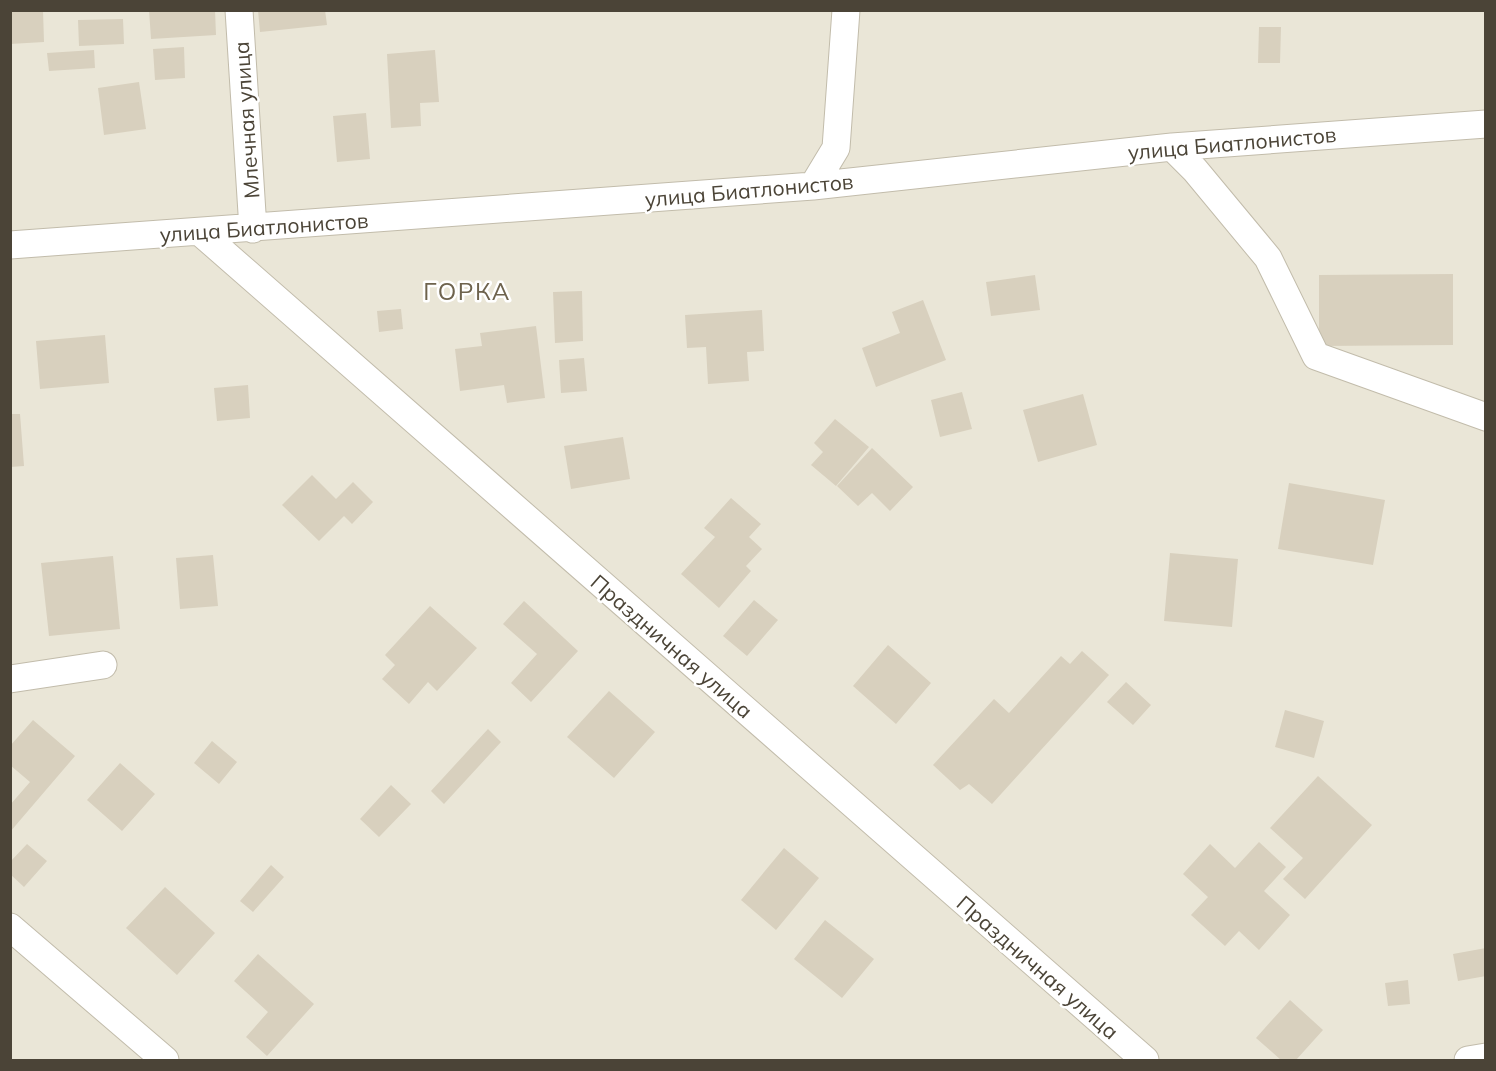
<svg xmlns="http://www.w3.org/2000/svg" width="1496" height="1071" font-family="Mulish,sans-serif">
  <rect width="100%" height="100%" fill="#f6f3ea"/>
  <!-- residential -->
  <path fill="#eae6d7" d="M11 11H1485V1060H11Z"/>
  <!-- building -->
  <path fill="#d8d0be" d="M10 10H43L44 42 10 44Z
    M149 10H215L216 35 151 39Z
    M258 10H325L327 25 260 32Z
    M123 19 124 44 79 46 78 20Z
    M1259 27H1281L1280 63H1258Z
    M184 47 185 78 155 80 153 49Z
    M94 50 95 68 49 71 47 53Z
    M435 50 439 102 420 103 421 126 391 128 387 54Z
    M139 82 146 129 104 135 98 88Z
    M366 113 370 159 337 162 333 116Z
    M1453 274V345L1319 346V275Z
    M1035 275 1040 310 991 316 986 282Z
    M582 291 583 341 555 343 553 292Z
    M923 300 946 360 876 387 862 348 900 333 892 312Z
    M401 309 403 329 379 332 377 311Z
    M762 310 764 351 747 352 749 381 708 384 706 347 687 348 685 315Z
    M536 326 545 398 507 403 504 385 460 391 455 349 482 346 480 333Z
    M105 335 109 383 40 389 36 341Z
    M584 358 587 391 561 393 559 360Z
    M248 385 250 418 217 421 214 388Z
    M962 392 972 429 940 437 931 400Z
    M1083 394 1097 445 1038 462 1023 410Z
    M10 414H20L24 466 10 467Z
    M835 419 869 447 836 486 811 465 823 452 814 443Z
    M623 437 630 479 571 489 564 446Z
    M872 448 913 487 890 511 872 493 858 506 837 486Z
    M312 475 336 499 353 482 373 502 352 524 344 516 319 541 282 505Z
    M1289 483 1385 500 1373 565 1278 549Z
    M731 498 761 524 749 537 762 549 746 566 751 571 719 608 681 574 715 537 704 528Z
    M1170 553 1238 559 1232 627 1164 621Z
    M213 555 218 606 180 609 176 558Z
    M113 556 120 629 49 636 41 563Z
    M754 600 778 620 747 656 723 636Z
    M524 601 578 651 531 702 511 683 537 654 503 624Z
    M430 606 477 648 437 691 428 682 409 704 382 679 395 665 385 655Z
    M888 645 931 683 896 724 853 686Z
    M1082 651 1109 675 992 804 969 784 960 790 933 765 994 699 1009 713 1061 656 1070 664Z
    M1126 682 1151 705 1133 725 1107 702Z
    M609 691 655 732 614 778 567 737Z
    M1285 710 1324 721 1314 758 1275 747Z
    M33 720 75 756 10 832V805L30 782 10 765V746Z
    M488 729 501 742 444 804 431 791Z
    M212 741 237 762 219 784 194 763Z
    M120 763 155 794 122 831 87 800Z
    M1318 776 1372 825 1305 899 1283 879 1303 858 1270 828Z
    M391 785 411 804 379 837 360 819Z
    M1259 842 1286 867 1264 891 1290 915 1259 950 1239 931 1225 946 1191 915 1208 897 1183 874 1210 844 1235 868Z
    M27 844 47 861 24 887 10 874V862Z
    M784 848 819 878 776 930 741 900Z
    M271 865 284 877 253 912 240 901Z
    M165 887 215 933 177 975 126 928Z
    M825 920 874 959 842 998 794 959Z
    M1486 948V976L1458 981 1453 954Z
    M258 954 314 1004 267 1056 246 1037 268 1012 234 981Z
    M1408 980 1410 1004 1388 1006 1385 983Z
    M1290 1000 1323 1030 1296 1060H1281L1256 1038Z"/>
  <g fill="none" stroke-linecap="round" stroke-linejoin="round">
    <defs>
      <path id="street" d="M239 10 253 229
        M1172 147 1195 170 1268 258 1316 356 1486 417
        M813 186 836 148 846 10
        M200 232 1145 1060
        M10 245 813 186 1172 147 1486 124
        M10 679 103 665
        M10 927 165 1060
        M1468 1060 1486 1057"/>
    </defs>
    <!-- street casing -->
    <use href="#street" stroke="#c2bcab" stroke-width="29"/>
    <!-- street -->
    <use href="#street" stroke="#fff" stroke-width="27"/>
  </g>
  <g text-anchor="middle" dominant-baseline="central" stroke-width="5" stroke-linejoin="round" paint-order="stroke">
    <!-- street labels -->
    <g font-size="21" fill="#4b4437" stroke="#fff">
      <text transform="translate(246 120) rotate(-94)">Млечная улица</text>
      <text transform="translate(1232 143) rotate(-5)">улица Биатлонистов</text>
      <text transform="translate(749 190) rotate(-5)">улица Биатлонистов</text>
      <text transform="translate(264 227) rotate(-4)">улица Биатлонистов</text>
      <text transform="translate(672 646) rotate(41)">Праздничная улица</text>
      <text transform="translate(1038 967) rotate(41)">Праздничная улица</text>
    </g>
    <!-- quarter labels -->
    <g font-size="24" letter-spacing="1.5" fill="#6e634d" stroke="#fff">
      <text x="467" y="291">ГОРКА</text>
    </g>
  </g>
  <!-- border -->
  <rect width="1496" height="1071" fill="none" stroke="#4b4437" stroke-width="24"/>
</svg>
